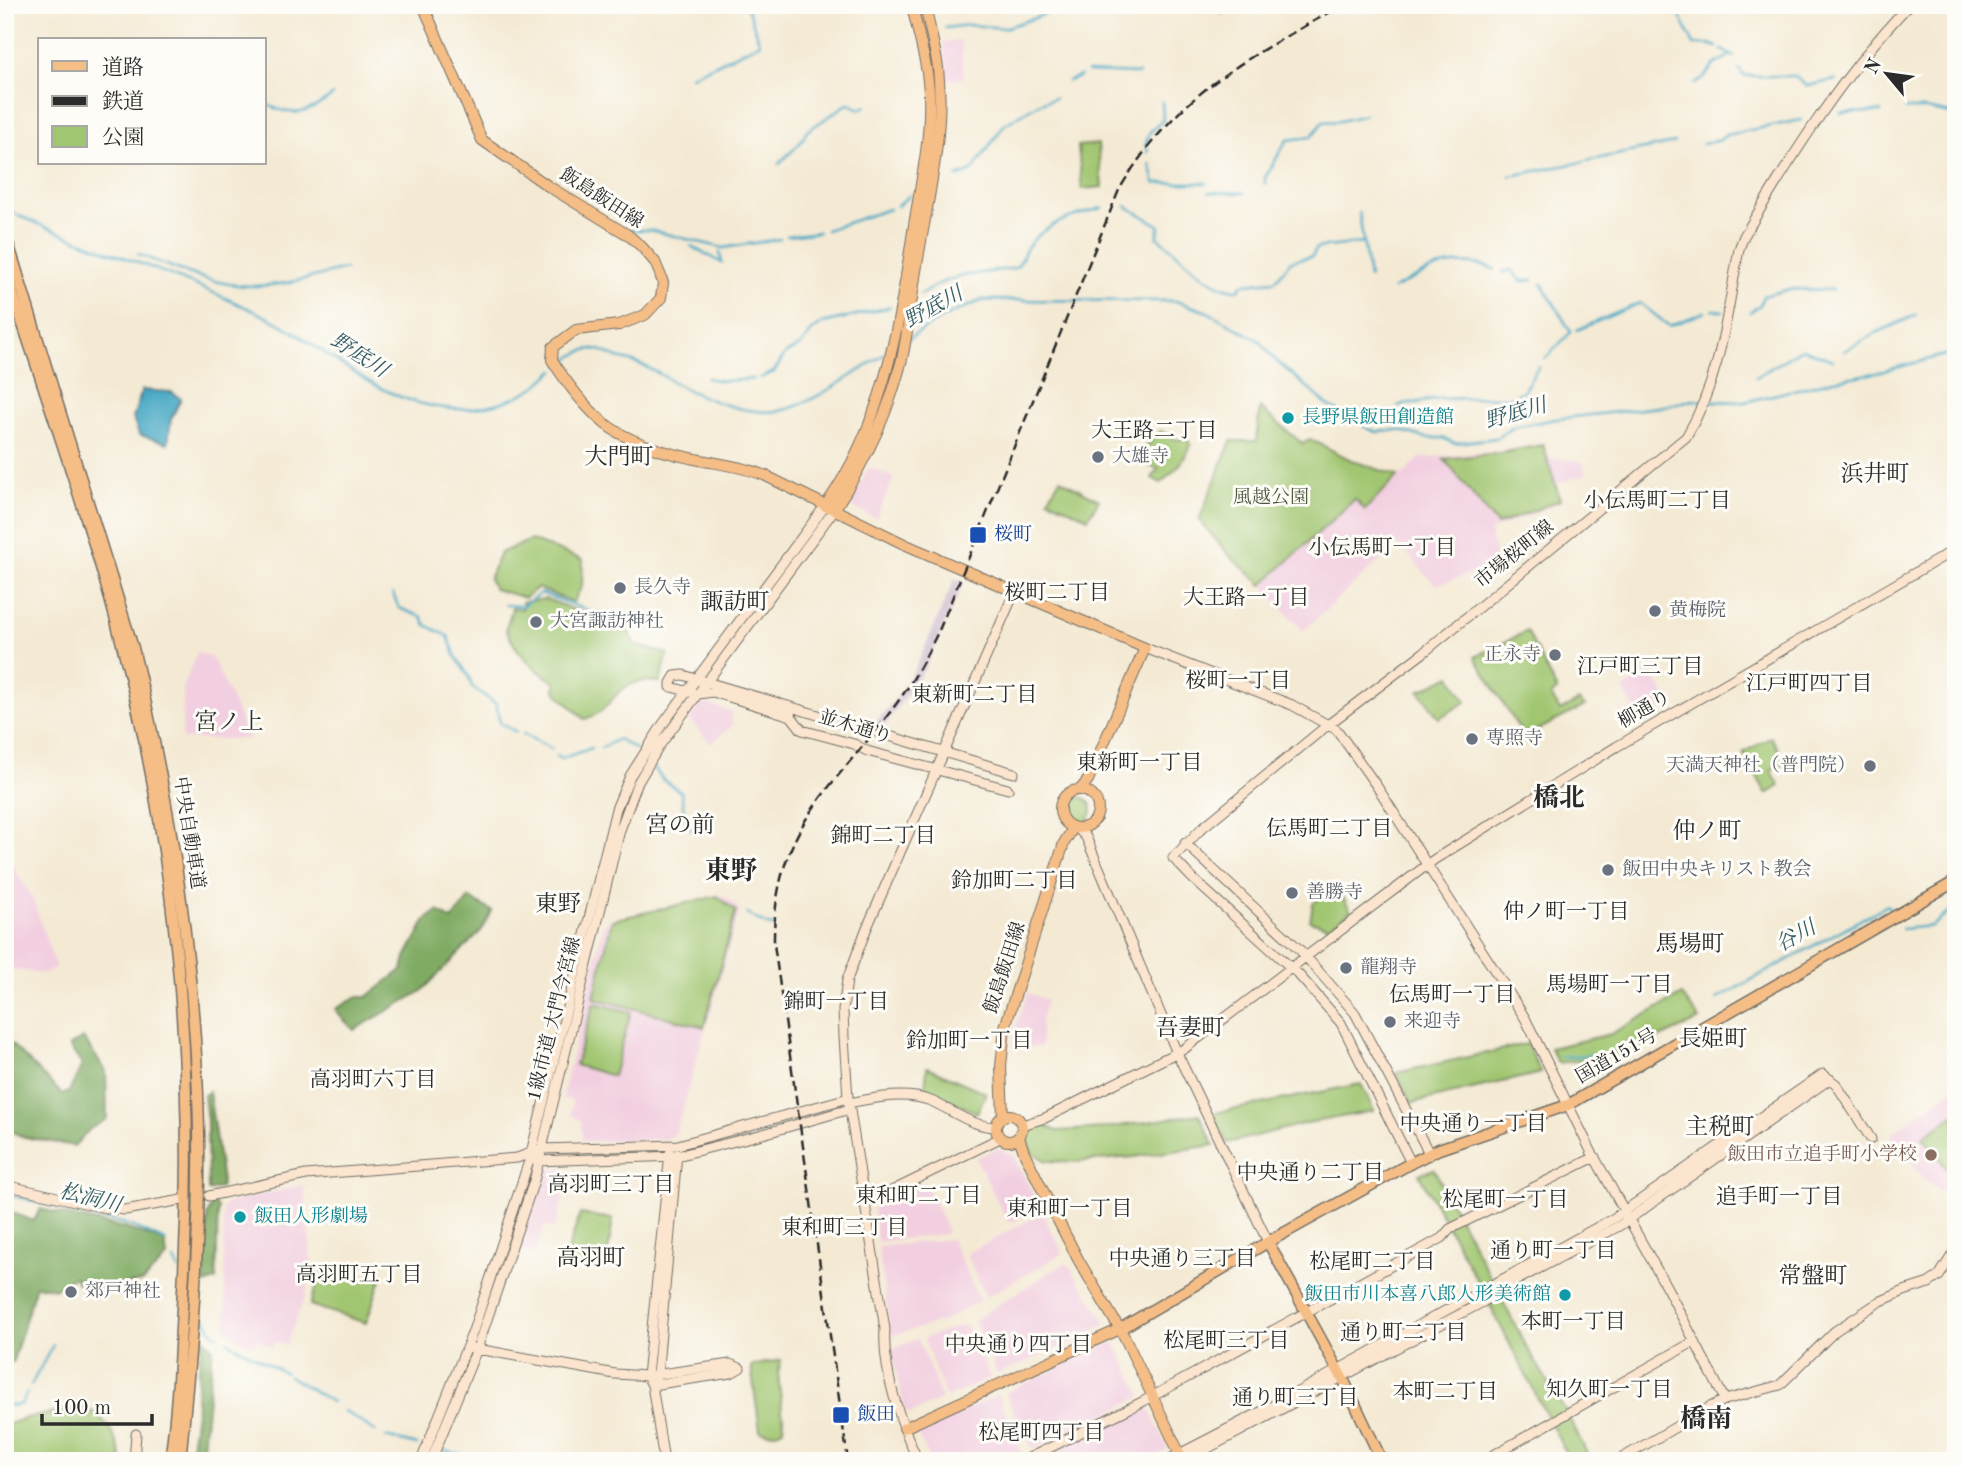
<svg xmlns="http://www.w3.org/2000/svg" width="1961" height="1466" font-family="'Old Standard TT','Noto Serif JP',serif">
  <rect width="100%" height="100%" fill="#fdfcf7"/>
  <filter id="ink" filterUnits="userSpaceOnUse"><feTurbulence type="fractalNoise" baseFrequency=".0143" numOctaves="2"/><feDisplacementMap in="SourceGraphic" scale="14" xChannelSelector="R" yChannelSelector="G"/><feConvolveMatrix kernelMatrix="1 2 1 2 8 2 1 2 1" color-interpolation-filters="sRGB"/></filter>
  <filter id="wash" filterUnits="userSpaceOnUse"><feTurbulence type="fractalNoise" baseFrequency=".00686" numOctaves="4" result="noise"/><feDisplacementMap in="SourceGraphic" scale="28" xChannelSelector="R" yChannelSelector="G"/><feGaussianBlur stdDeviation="1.57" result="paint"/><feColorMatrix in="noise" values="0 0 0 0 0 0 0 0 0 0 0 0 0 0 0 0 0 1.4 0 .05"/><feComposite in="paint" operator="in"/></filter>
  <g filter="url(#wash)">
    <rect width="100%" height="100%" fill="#f4ead4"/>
    <!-- built -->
    <path fill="#f2cfe0" d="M961 40 964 78 947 80 943 42Z
      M1544 443 1549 458 1582 461 1586 474 1557 484 1562 501 1490 531 1497 565 1436 585 1398 544 1303 631 1262 585 1356 498 1366 509 1420 458 1500 451Z
      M869 467 894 478 876 518 854 508 851 502Z
      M197 652 211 657 215 663 249 739H182L183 686Z
      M1651 672 1670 704 1641 720 1623 689Z
      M707 704 733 712 730 718 734 724 711 744 689 719 700 705Z
      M5 853 32 897 56 968 44 974 5 968Z
      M719 893 737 906 739 911 676 1133 667 1139 582 1141 581 1121 570 1114 573 1101 562 1098 604 922 717 896Z
      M1028 993 1047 1000 1041 1019V1047L1012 1046 1015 1029Z
      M1956 1087V1200L1925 1181 1891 1135 1894 1131Z
      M998 1148 1013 1155 1040 1207 1013 1222 1007 1221 976 1158Z
      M547 1169H566L562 1203 555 1228 545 1226 533 1256 518 1249 542 1176Z
      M923 1183 926 1184 947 1229 945 1234 877 1242 873 1208Z
      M304 1185 312 1268 305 1297 286 1345 275 1342 272 1347 258 1339 253 1347 226 1332 223 1208 227 1203Z
      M1042 1213 1062 1251 1060 1255 988 1296 985 1295 966 1254Z
      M951 1239 980 1301 943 1321 891 1336 878 1247Z
      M1065 1263 1069 1265 1105 1322 1104 1325 1070 1343 997 1374 974 1320Z
      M964 1325 968 1329 990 1376 989 1379 946 1398 924 1340 926 1337Z
      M918 1339 942 1399 910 1414 905 1411 891 1349Z
      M1113 1342 1115 1343 1142 1396 1032 1450 1005 1393Z
      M998 1395 1023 1456 1014 1461H930L917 1432Z
      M1144 1405 1148 1407 1167 1446 1165 1452 1147 1461H1034Z"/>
    <!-- industrial -->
    <path fill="#cfbdcf" d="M955 578 964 582 924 670 885 725 876 722 901 692 919 661Z"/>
    <!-- green -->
    <path fill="#a1c671" stroke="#66784e" stroke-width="2" d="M1098 144 1102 187 1082 189 1078 146Z
      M1260 408 1303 444 1310 439 1353 461 1398 476 1365 510 1355 499 1262 585 1230 556 1199 520 1231 441H1256Z
      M1161 431 1177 440 1184 438 1188 440 1191 446 1179 466 1161 483 1152 478 1158 469 1150 466 1155 459 1143 449Z
      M1543 445 1560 500 1497 525 1444 459 1500 453Z
      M1060 479 1099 500 1088 518 1048 499Z
      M531 540 583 560 582 586 573 602 537 588 525 598 494 589 489 579 500 553Z
      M546 599 628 631 635 645 668 654 660 682C651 682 641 680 632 684 611 692 610 713 584 719L555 691 556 683C534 670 516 653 506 629L512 608 522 609V602Z
      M1527 631 1557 691 1551 695 1560 711 1579 701 1585 706 1524 737 1475 657Z
      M1451 676 1466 702 1439 718 1419 691Z
      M1771 737 1786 762 1771 770 1780 786 1767 794 1743 753Z
      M1066 810a13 13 0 1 1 26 0a13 13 0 1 1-26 0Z
      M1336 886 1351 911 1329 927 1310 921 1313 903Z
      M717 896 736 911 704 1027 594 998 612 920Z
      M1682 995 1700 1020 1637 1048 1607 1057 1558 1063 1550 1048 1611 1034Z
      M594 1003 631 1012 613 1076 575 1065Z
      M1527 1044 1541 1073 1411 1103 1396 1073Z
      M927 1067 986 1093 977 1113 925 1088Z
      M1361 1084 1374 1111 1307 1123 1227 1143 1214 1116 1215 1113Z
      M1199 1114 1214 1145 1133 1157 1075 1162 1046 1161 1032 1152 1027 1139 1033 1128 1044 1125 1057 1131 1105 1128Z
      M1956 1114V1175H1952L1923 1137Z
      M1434 1169 1526 1346 1565 1410 1591 1461H1570L1480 1286 1419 1174Z
      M580 1214 612 1219 613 1221 605 1268 601 1270 564 1263Z
      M321 1273 381 1279 366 1323 310 1305Z
      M781 1360 778 1373 784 1428C778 1433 767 1434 760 1431L751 1366Z
      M81 1408C105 1412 118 1439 122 1461H5V1426L25 1418Z"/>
    <!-- forest -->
    <path fill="#80ab63" stroke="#566b47" stroke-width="2" d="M469 898 492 911 481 931 422 991 354 1030 338 1014 336 1009 357 997H367L403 969 406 957 426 920 438 911 452 920Z
      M5 1038 62 1094 69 1092 82 1065 69 1046 83 1038 106 1071 107 1119 90 1129 74 1146 24 1137 5 1129Z
      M209 1092 222 1182 220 1188 208 1191 207 1120 204 1095Z
      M213 1202 218 1208 216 1280 204 1284 207 1216Z
      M40 1209 124 1228 165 1241 167 1257 142 1282 83 1291 74 1277 55 1289 36 1285 13 1361 5 1366V1210L34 1221Z
      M202 1336 213 1348 203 1447 201 1461H189L197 1405 196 1397Z"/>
    <!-- water -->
    <path fill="#45a7c4" stroke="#386978" stroke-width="2" d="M142 390 172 392 181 399 171 419 168 443 139 435 133 418Z"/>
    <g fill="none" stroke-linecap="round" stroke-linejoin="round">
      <!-- stream -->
      <path stroke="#45a7c4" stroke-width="2.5" d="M1163 5V8
        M1675 5 1694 45 1709 44 1717 47
        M1529 6 1533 5
        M1221 13 1250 5
        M945 28 970 25 1004 28 1035 18 1065 5
        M1722 50 1734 57
        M1739 69 1744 76H1795L1806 86 1836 80
        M1087 72 1139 74
        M691 76 760 43 746 5
        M1068 81 1081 76
        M1695 84 1703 79 1714 65 1731 55
        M264 103C294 119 308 114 333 95
        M1905 109H1926L1956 115
        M1841 113 1881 112
        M1703 144 1720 140 1726 135 1801 120
        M1145 146 1150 132 1163 120 1162 101
        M1147 152 1148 149
        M1586 161 1674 143
        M779 164 801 142 807 131 846 105 850 104 860 109 866 106
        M1150 164 1155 183H1207
        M1510 176 1583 162
        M957 177 972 171 1004 125 1038 104 1055 98
        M1265 184V178L1287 140 1311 137 1323 122 1340 121 1365 115
        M1209 192 1244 193
        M897 206 910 195
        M1126 206 1160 226 1157 237C1182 254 1208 290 1239 290L1241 285 1244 284 1275 281 1291 261 1312 256 1317 248 1363 243
        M5 209C77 244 155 265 227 299 247 308 270 317 289 329 343 363 387 405 454 409 481 410 511 402 535 387 542 383 548 375 555 370
        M1359 213 1369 278
        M629 230H650L723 248 780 239
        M826 230 889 209
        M787 236 819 232
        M691 246 722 263 720 252
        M138 254C175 268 213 286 253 286 284 286 316 276 345 269
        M1503 272 1512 270 1521 281 1533 280
        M1542 284 1571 332 1545 359
        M1393 289C1431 270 1452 254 1495 269
        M921 294 943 282 962 276 1015 268C1023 263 1022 253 1029 245 1046 223 1076 215 1102 208
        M1713 310 1723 311
        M1750 312 1760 305 1763 296 1789 289 1833 290
        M1577 330 1640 303 1669 326 1705 312
        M1874 334 1916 315
        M908 339 943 317 983 300 1176 301 1208 312 1260 341 1274 359 1329 406 1369 429 1377 432 1398 430 1426 438H1443L1454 443 1496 438 1514 427 1556 419 1659 407 1693 400 1701 401
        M1844 351 1871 336
        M560 366C570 358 579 350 593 349 603 349 609 355 618 358 625 360 632 361 639 364 656 370 670 381 686 389 712 402 750 415 779 411 811 406 860 369 888 352
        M1756 377 1802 349 1833 360
        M706 378 723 381 754 379
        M760 378 774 372 785 354 800 346 813 330 823 323 890 307
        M1708 401 1745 402 1834 380 1876 373 1956 352
        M1398 406 1437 399 1513 397 1524 390 1539 366
        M393 594 399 608 422 617 426 625 448 636 456 657 469 677 472 687 496 704 500 723 516 732
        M505 605 522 606 541 593 587 610
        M597 614 631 628
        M523 734 552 749
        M601 748 618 739 635 749
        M556 756 561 759 591 748
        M653 767 663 780 681 792 685 818 692 830
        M747 914 767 925 773 926
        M1902 929 1932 926 1956 907
        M1717 999 1887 905 1890 909
        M1560 1057 1592 1055
        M5 1194 129 1225 165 1241
        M174 1260 179 1270
        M198 1307 214 1334 218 1335
        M227 1341 285 1373
        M289 1376 332 1402
        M31 1385 53 1345
        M5 1404 14 1406 21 1404 27 1393
        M344 1411 375 1431
        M386 1437 417 1445
        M445 1451 497 1461"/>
    </g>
  </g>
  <g filter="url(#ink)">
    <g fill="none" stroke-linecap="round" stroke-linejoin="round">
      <defs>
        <path id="secondary" d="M1145 648 1292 705 1337 730 1378 788 1525 1018 1591 1151 1667 1288 1725 1400
          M1008 789 867 751 854 744 802 730 791 716 713 692 698 694 671 687V683L675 676 683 675 1014 773
          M1078 829 1086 837 1177 1053 1268 1242
          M1185 843 1300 950 1355 1013 1430 1155
          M849 1103C874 1098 906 1091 931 1101 954 1111 970 1126 996 1127
          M1022 1125 1045 1118 1184 1049 1435 859 1616 747 1956 549
          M670 1153 647 1376 652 1385 731 1373 740 1368
          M536 1161 677 1156 763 1134 850 1109
          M1411 1163 1341 1023 1298 974 1192 878 1173 858 1202 828 1329 724 1423 653 1686 437C1721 379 1727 313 1739 249L1744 236C1793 154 1843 74 1909 5
          M5 1185 105 1208 125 1210 182 1200
          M209 1196 306 1175 517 1158 542 1149 678 1145 848 1098
          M865 1204 1000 1138
          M472 1348 615 1374 647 1376 730 1364 740 1368
          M134 1461 136 1434
          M421 1461 473 1331 529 1161 616 809 630 776 663 724 825 506
          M431 1461 477 1349 534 1181 620 830 637 784 660 745 834 510
          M664 1461 652 1385 657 1375 659 1355 677 1154
          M918 1461C901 1424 882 1371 885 1329L848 1098 844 1037 843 1010 847 980 866 930 1015 591
          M1023 1461 1144 1401 1442 1238 1450 1229 1595 1157
          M1166 1461 1274 1405 1614 1218 1823 1074 1836 1084 1871 1139
          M1184 1461 1483 1302 1508 1285 1619 1226 1830 1079
          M1483 1461 1695 1341
          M1617 1461 1712 1406 1725 1400 1780 1385 1835 1331 1879 1302 1904 1291 1929 1283 1939 1276 1956 1249"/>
        <path id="primary" d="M423 5 482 140 548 186 628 235 641 246 655 262 660 274 663 283 661 298 645 315 619 325 576 330 553 347 552 360C566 382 584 406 604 423 628 442 666 453 695 459 719 464 741 466 764 475L904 544 1145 648 1088 780 1080 790
          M825 506C885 424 899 323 914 225 921 182 931 138 929 94 928 64 918 35 912 5
          M834 510C864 464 889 413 902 359 909 326 912 293 918 259 928 197 945 132 938 68 935 47 929 26 925 5
          M1060 809a19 19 0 1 1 38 0a19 19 0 1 1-38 0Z
          M996 1128a13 13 0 1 1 26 0a13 13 0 1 1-26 0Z
          M1003 1117 1001 1066 1005 1027 1064 843 1073 828
          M1019 1137 1024 1152 1050 1205 1079 1261 1125 1338 1183 1461
          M904 1428 1120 1329"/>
        <path id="highway" d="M5 233 133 648C167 788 190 930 197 1073 204 1202 193 1333 180 1461
          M5 269C44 391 88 513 120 636 174 843 195 1059 184 1272 180 1335 179 1398 170 1461
          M1268 1242 1346 1385 1382 1461
          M1120 1329 1268 1242 1411 1163 1439 1149 1568 1105 1956 881"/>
      </defs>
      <!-- secondary casing -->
      <use href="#secondary" stroke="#716e66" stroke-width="11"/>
      <!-- primary casing -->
      <use href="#primary" stroke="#716e66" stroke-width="12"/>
      <!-- highway casing -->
      <use href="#highway" stroke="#716e66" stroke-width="13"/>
      <!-- secondary -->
      <use href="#secondary" stroke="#fbe5cf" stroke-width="9"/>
      <!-- primary -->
      <use href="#primary" stroke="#f6be87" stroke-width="10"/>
      <!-- highway -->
      <use href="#highway" stroke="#f6be87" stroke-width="10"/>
      <!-- rail -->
      <path stroke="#2b2b2b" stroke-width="2.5" stroke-dasharray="10 5" stroke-linecap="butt" d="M848 1461 774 944C773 819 840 785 904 693 918 673 929 650 940 628L1119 190C1177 92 1247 58 1343 5"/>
    </g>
  </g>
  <!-- markers -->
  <g fill="#0f9aa8" stroke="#fdfcf7" stroke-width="2.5">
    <circle cx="1288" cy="418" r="7"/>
    <circle cx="240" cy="1217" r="7"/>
    <circle cx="1565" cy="1295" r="7"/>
  </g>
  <g fill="#6b7280" stroke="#fdfcf7" stroke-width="2.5">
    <circle cx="1098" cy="457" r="7"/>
    <circle cx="620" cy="588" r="7"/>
    <circle cx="1655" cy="611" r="7"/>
    <circle cx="536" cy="622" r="7"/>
    <circle cx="1555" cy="655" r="7"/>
    <circle cx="1472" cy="739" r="7"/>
    <circle cx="1870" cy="766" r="7"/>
    <circle cx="1608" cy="870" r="7"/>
    <circle cx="1292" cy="893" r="7"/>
    <circle cx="1346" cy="968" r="7"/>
    <circle cx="1390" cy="1022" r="7"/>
    <circle cx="71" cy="1292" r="7"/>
  </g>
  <g fill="#1a4fb4" stroke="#fdfcf7" stroke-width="2.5">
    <rect x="969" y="526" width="18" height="18" rx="3.5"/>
    <rect x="832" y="1406" width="18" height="18" rx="3.5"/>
  </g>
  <circle fill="#8d6e63" stroke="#fdfcf7" stroke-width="2.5" cx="1931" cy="1155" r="7"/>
  <g text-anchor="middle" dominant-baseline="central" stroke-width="6" stroke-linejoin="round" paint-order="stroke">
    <!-- street labels -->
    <g font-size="19" fill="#2b2b2b" stroke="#fdfcf7">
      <text transform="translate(601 199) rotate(33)">飯島飯田線</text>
      <text transform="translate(1515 555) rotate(-39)">市場桜町線</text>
      <text transform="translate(1645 710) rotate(-30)">柳通り</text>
      <text transform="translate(855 728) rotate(17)">並木通り</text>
      <text transform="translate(188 833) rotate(81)">中央自動車道</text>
      <text transform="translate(1006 968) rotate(-72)">飯島飯田線</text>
      <text transform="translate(555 1019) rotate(-76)">1級市道 大門今宮線</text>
      <text transform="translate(1617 1057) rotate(-30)">国道151号</text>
    </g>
    <!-- culture labels -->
    <g font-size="19" fill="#0d838f" stroke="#fdfcf7" text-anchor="start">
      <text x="1302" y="418">長野県飯田創造館</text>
      <text x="254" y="1217">飯田人形劇場</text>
      <text x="1551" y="1295" text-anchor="end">飯田市川本喜八郎人形美術館</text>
    </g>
    <!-- worship labels -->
    <g font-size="19" fill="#5b616d" stroke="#fdfcf7" text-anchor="start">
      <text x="1112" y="457">大雄寺</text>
      <text x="634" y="588">長久寺</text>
      <text x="1669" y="611">黄梅院</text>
      <text x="550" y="622">大宮諏訪神社</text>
      <text x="1541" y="655" text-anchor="end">正永寺</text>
      <text x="1486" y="739">専照寺</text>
      <text x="1856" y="766" text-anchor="end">天満天神社（普門院）</text>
      <text x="1622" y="870">飯田中央キリスト教会</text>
      <text x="1306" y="893">善勝寺</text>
      <text x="1360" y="968">龍翔寺</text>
      <text x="1404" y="1022">来迎寺</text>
      <text x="85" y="1292">郊戸神社</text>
    </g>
    <!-- park labels -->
    <g font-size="19" fill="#4e5a40" stroke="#fdfcf7">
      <text x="1271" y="498">風越公園</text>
    </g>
    <!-- transit labels -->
    <g font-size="19" fill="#164399" stroke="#fdfcf7" text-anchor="start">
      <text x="994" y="535">桜町</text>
      <text x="857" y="1415">飯田</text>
    </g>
    <!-- education labels -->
    <g font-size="19" fill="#785e54" stroke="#fdfcf7" text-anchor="end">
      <text x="1917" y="1155">飯田市立追手町小学校</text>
    </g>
    <!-- water labels -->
    <g font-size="21" font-style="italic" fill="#355d68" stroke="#fdfcf7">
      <text transform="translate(934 308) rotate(-29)">野底川</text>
      <text transform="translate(359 356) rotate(33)">野底川</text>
      <text transform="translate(1516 414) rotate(-16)">野底川</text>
      <text transform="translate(1796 937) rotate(-29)">谷川</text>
      <text transform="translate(90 1199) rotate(14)">松洞川</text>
    </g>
    <!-- neighbourhood labels -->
    <g font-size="21" fill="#2b2b2b" stroke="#fdfcf7">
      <text x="1154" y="431">大王路二丁目</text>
      <text x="1657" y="501">小伝馬町二丁目</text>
      <text x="1382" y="548">小伝馬町一丁目</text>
      <text x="1057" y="593">桜町二丁目</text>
      <text x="1246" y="598">大王路一丁目</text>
      <text x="1640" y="667">江戸町三丁目</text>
      <text x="1238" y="681">桜町一丁目</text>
      <text x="1809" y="684">江戸町四丁目</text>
      <text x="974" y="695">東新町二丁目</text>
      <text x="1139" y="763">東新町一丁目</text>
      <text x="1329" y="829">伝馬町二丁目</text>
      <text x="883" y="836">錦町二丁目</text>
      <text x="1014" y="881">鈴加町二丁目</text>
      <text x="1566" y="912">仲ノ町一丁目</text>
      <text x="1609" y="985">馬場町一丁目</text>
      <text x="1452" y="995">伝馬町一丁目</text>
      <text x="836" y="1002">錦町一丁目</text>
      <text x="969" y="1041">鈴加町一丁目</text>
      <text x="373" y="1080">高羽町六丁目</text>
      <text x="1473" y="1124">中央通り一丁目</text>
      <text x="1310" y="1173">中央通り二丁目</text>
      <text x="611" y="1185">高羽町三丁目</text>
      <text x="918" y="1196">東和町二丁目</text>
      <text x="1779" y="1197">追手町一丁目</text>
      <text x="1505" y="1200">松尾町一丁目</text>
      <text x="1069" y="1209">東和町一丁目</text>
      <text x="844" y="1228">東和町三丁目</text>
      <text x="1553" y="1251">通り町一丁目</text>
      <text x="1182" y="1259">中央通り三丁目</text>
      <text x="1372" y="1262">松尾町二丁目</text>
      <text x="359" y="1275">高羽町五丁目</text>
      <text x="1573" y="1322">本町一丁目</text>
      <text x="1403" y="1333">通り町二丁目</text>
      <text x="1226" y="1341">松尾町三丁目</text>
      <text x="1018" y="1345">中央通り四丁目</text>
      <text x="1609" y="1390">知久町一丁目</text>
      <text x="1445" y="1392">本町二丁目</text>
      <text x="1295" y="1398">通り町三丁目</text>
      <text x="1041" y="1433">松尾町四丁目</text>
    </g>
    <!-- quarter labels -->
    <g font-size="23" fill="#2b2b2b" stroke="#fdfcf7">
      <text x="619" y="457">大門町</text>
      <text x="1875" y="474">浜井町</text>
      <text x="735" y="602">諏訪町</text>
      <text x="229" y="722">宮ノ上</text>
      <text x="680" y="825">宮の前</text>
      <text x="1707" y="831">仲ノ町</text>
      <text x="558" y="904">東野</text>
      <text x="1690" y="944">馬場町</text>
      <text x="1190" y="1028">吾妻町</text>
      <text x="1713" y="1039">長姫町</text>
      <text x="1720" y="1127">主税町</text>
      <text x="591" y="1258">高羽町</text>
      <text x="1813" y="1276">常盤町</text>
    </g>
    <!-- district labels -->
    <g font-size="26" font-weight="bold" fill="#2b2b2b" stroke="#fdfcf7">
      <text x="1559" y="799">橋北</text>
      <text x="731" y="872">東野</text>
      <text x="1706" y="1420">橋南</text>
    </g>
  </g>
  <!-- margin -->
  <rect width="1961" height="1466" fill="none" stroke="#fdfcf7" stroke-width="28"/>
  <!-- legend -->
  <rect x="38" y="38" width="228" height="126" fill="#fdfcf7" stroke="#a9a8a5" stroke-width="2"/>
  <rect x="52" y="61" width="35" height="10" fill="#f6be87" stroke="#a9a8a5" stroke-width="2"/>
  <text x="102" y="74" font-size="21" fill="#2b2b2b">道路</text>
  <rect x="52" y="96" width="35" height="10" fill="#2b2b2b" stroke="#a9a8a5" stroke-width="2"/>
  <text x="102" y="108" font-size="21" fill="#2b2b2b">鉄道</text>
  <rect x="52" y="126" width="35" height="21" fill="#a1c671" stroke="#a9a8a5" stroke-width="2"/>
  <text x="102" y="144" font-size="21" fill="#2b2b2b">公園</text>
  <!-- north arrow -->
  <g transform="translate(1887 74) rotate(299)" stroke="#fdfcf7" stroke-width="5" paint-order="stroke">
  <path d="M0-5L12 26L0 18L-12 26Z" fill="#2b2b2b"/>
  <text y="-10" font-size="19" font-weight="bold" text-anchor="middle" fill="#2b2b2b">N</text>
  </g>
  <!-- scale -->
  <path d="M42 1414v10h110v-10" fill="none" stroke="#2b2b2b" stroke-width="3.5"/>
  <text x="52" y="1414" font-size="21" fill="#2b2b2b" stroke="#fdfcf7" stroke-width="5" paint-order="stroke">100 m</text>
</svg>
